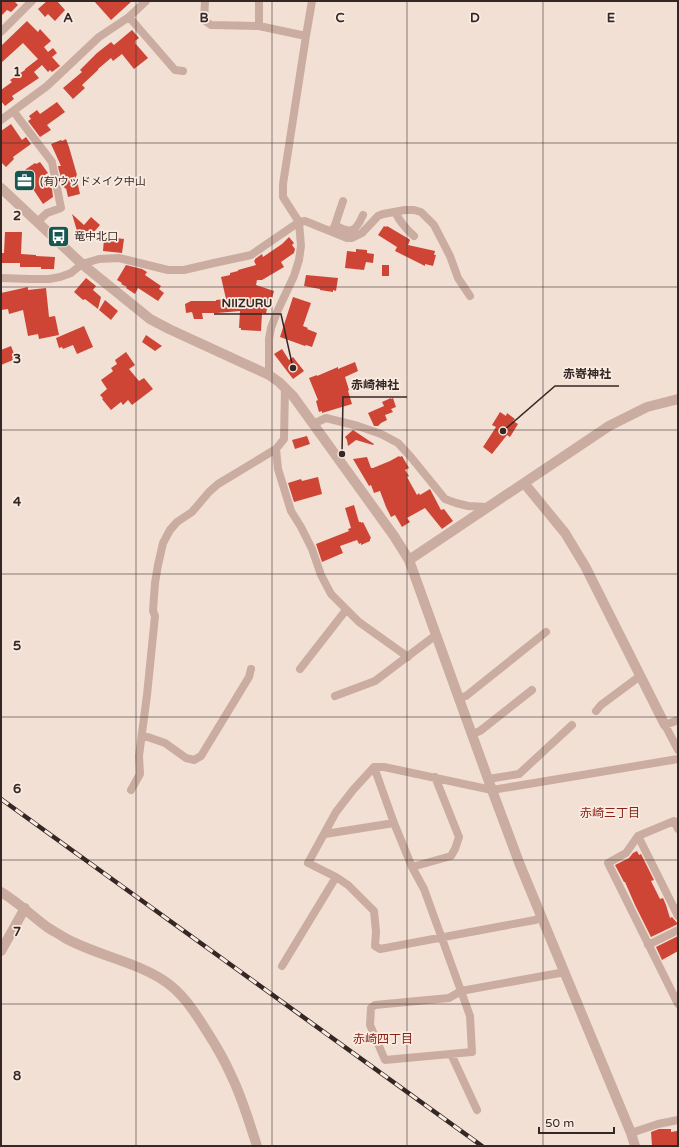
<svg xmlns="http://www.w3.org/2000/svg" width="679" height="1147" font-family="'Varela Round','Noto Sans JP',sans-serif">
  <rect width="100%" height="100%" fill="#f2e0d5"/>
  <!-- building -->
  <path fill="#ce4536" d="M1 1H14L18 5 11 12 7 10 1 16Z
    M47 1H57L65 10 55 21 48 14 45 17 38 9Z
    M94 1H132L111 20Z
    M27 21 38 32 40 29 51 41 44 47 48 52 53 48 57 53 52 57 60 66 52 72 50 70 48 72 42 65 34 72 39 78 12 96 14 99 5 106 1 101V90L12 82 10 80 25 70V69L38 59 23 43 1 63V46Z
    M132 30 139 38 135 41 136 42 135 43 148 58 134 69 122 54 113 61 111 58 98 69V70L82 85 85 88 73 99 63 88 82 72 80 70 97 53 111 42 114 45Z
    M57 102 65 112 47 125 51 130 40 137 28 121 31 119 29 116 37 110 40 114Z
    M11 124 22 140 26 137 31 144 13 157 14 159 6 167 1 162V131Z
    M66 139 69 147 77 175 76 176 80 194 68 197 66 188 65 189 59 171 58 166H61L51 144 61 140 62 141Z
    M40 162 48 173 43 176 52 189 53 197 43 204 31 186 26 190 16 179 26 169 35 163 36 164Z
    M72 214 84 225 91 217 100 225 87 240 77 231Z
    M384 226 386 227 387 226 409 239 410 240 408 245 435 251 434 255H436L433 266 425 264V266L395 251 397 247 378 235Z
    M5 232H22L21 254 36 255V256L55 257 54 269H41V267H20V263H1L2 253H4Z
    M289 237 294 243 292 245 295 249 294 253 281 262 284 267 262 280H257L256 285 274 291 272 298 269 297 266 314 262 313 261 331 241 330V328H239L240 311 217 313H202L203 319H194L192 312 186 313 185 304 191 301H216V300L226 299 221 277 230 275V273L238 271V270L256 265 254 261 255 260V259L262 254 263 257 282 244Z
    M116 238 124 239 122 253 103 251 104 239 115 240Z
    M356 249 367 250V253L374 254 373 263 366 262 364 270 345 268 347 251 356 252Z
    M126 265 142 269 147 272 145 275 161 286 159 289 164 293 158 301 138 288 135 294 126 288 127 287 121 284 122 283 117 280Z
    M382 265H389V276H382Z
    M306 275 338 278 336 291 333 290V292L320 290V289L304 286Z
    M86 278 96 286 93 290 101 297 98 309 85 299 83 300 74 292Z
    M28 287V290L46 288 49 317 55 316 59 335 39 339 38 334 28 336 23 310 9 314 8 309 1 310V293Z
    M293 297 311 303 303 326 308 328 307 329 317 333 312 347 306 345 305 346 280 337Z
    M105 300 118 311 111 320 99 310Z
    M84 326 93 347 77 354 73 345 63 349 62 347 59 348 56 338Z
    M146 335 162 346 155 351 142 342Z
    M11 346 15 356 12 358 13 360 1 365V350Z
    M282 349 289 360 293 357 304 371 293 379 274 354Z
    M126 352 135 365 129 369 139 381 144 378 153 389 132 405 128 400 123 405 121 402 111 410 102 399 103 398 100 395 107 389 101 380 112 372 113 371 111 368 117 364 115 360Z
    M355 362 358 371 345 377 349 390 348 391 352 404 322 413V411L319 412 316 401 318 400 309 378 317 375V376L338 367V369Z
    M391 398V399L393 398 396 407 391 409 393 412 385 415 387 420 381 423 378 426H374L368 413 384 406 382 402Z
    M500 412 506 416 507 413 515 419 513 421 518 424 510 437 507 435 492 454 483 447 496 427 492 425Z
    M353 430 374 444 373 445 356 440 348 446 347 440 345 437Z
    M307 436 310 444 295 449 292 440Z
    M399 456 400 457 402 456 409 468 405 470 409 476 407 477 417 495 419 493 420 495 430 489 441 510 444 509 453 521 442 529 425 508 407 518 410 522 402 527 395 515 391 517 386 507 380 491 374 493 371 485 369 486 353 459 367 457 371 468H373L390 461Z
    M318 477 322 494 294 502 288 483 301 479 302 481Z
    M354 505 359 522H361V523L363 522 371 538 370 539V541L361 545V543L359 544 357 540 340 546 343 553 322 562 316 544 349 531 348 529 351 528 345 508Z
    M637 851 639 855 641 854 654 880 651 881 660 899 663 898 666 905 670 918 672 917 678 924 651 937 635 905 625 882H624L615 865 629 858 633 853Z
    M678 936V951L662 960 656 947Z
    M659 1129H671V1132L677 1131 678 1146H652L651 1132Z"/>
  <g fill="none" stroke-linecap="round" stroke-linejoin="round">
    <!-- minor -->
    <path stroke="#caada0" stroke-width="8" d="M205 1 204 20 211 25 259 26 306 36
      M129 17 175 70 183 71
      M259 26V1
      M1 32 32 1
      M14 112 52 162 61 208 47 213 37 222
      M1 120 47 86 99 37 129 17 146 1
      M395 212C400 222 406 229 414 236
      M335 225 343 201
      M332 231 335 225C352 235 356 231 363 215
      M1 278 30 279H49L60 277 71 273 82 264 99 259 119 258 168 270H184L214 263 251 255 299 222 305 221 347 238H352L362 233 378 216 383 214 405 210H414L421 212 434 225 450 256 458 278 470 296
      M269 375V339L271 328 277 312 294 276 299 260 301 246 299 222 283 197V184L306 36 312 1
      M313 424 326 418 358 426 381 434 398 443 410 456 445 499 456 503 468 506 487 507
      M276 449 278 469 291 511 301 527 312 549 321 575 331 594 359 622 408 657
      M300 669 346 610
      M335 696 375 681 436 635
      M459 698 466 696 546 632
      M596 711 601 705 640 676
      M678 720 665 725 678 750
      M472 734 480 731 532 690
      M142 735 165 743 186 758 194 760 201 756 249 677 251 669
      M374 767 394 823 412 867 424 889 461 991 470 1016 472 1052 385 1060 370 1025 371 1008 375 1005 449 998 461 991 565 972
      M488 779 519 774 572 725
      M131 790 140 774 139 756 147 695 155 616 153 611 155 583 158 565 163 543 170 530 177 522 192 512 209 492 218 484 276 449 284 439 285 388
      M678 829 674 821 638 836 626 853 608 863 678 1004
      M325 834 394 823
      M638 836 678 916
      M412 867 451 856 455 849 459 837 435 777
      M542 917 535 920 380 949 375 946 376 932 374 911 348 885 336 877 308 863 336 812 353 790 374 767H384L492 790 678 759
      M648 945 678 930
      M282 966 336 877
      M451 1054 477 1110
      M631 1133 658 1124 678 1120"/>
    <!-- tertiary -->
    <path stroke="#caada0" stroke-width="10" d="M1 188 82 264 150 319 169 329 269 375 279 382 293 396 394 536 409 560 492 790 520 865 631 1133 635 1146
      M524 483 565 533 585 566 665 725
      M409 560 609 426 647 407 678 399
      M1 892C18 902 32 916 47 927 53 931 59 934 65 938 96 955 133 961 163 980 182 992 194 1011 206 1030 215 1044 224 1059 231 1075 242 1097 249 1122 257 1146
      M1 951 25 908"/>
    <defs>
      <path id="rail" d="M1 799 482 1146"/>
    </defs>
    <!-- rail casing -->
    <use href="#rail" stroke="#342724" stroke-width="4.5"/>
    <!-- rail -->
    <use href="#rail" stroke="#faebe1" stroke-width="3" stroke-dasharray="9" stroke-linecap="butt"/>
  </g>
  <!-- grid -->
  <path fill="none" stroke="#342724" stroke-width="1" stroke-opacity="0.55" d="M136 1V1146M272 1V1146M407 1V1146M543 1V1146M1 143H678M1 287H678M1 430H678M1 574H678M1 717H678M1 860H678M1 1004H678"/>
  <!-- icons -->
  <defs>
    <symbol id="office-square" viewBox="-11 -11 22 22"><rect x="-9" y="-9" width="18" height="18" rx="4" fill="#175752" stroke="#faebe1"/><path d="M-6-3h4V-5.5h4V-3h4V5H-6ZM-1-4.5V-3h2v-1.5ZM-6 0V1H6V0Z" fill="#fff"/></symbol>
    <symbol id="bus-square" viewBox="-11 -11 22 22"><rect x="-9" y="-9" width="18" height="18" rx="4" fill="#175752" stroke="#faebe1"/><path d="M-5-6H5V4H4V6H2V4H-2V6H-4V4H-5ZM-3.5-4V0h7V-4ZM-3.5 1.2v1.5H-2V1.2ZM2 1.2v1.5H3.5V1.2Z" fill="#fff"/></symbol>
  </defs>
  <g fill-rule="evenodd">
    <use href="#office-square" x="12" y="168" width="25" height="25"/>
    <use href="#bus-square" x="46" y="224" width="25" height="25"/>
  </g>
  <g text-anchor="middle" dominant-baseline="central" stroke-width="3.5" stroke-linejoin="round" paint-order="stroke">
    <!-- poi labels -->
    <g font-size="11" fill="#342724" stroke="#faebe1" text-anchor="start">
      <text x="40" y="181">(有)ウッドメイク中山</text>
      <text x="74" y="236">竜中北口</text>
    </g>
    <!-- neighbourhood labels -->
    <g font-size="12" fill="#872318" stroke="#faebe1">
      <text x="610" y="813">赤崎三丁目</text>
      <text x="383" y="1039">赤崎四丁目</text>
    </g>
  </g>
  <g font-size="13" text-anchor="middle" font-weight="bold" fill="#342724" stroke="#faebe1" stroke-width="3.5" stroke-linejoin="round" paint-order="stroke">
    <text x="68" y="22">A</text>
    <text x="204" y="22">B</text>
    <text x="340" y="22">C</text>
    <text x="475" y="22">D</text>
    <text x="611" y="22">E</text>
    <text x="17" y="76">1</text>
    <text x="17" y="220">2</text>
    <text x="17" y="363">3</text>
    <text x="17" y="506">4</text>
    <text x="17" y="650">5</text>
    <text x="17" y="793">6</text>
    <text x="17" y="936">7</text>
    <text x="17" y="1080">8</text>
  </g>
  <!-- callouts -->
  <path fill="none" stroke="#342724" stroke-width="1.5" d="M293 368L281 314H214M503 431L555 386H619M342 454L343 397H407"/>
  <g fill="#342724" stroke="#faebe1" stroke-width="1.5">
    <circle cx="293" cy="368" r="4"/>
    <circle cx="503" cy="431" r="4"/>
    <circle cx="342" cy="454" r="4"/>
  </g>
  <g font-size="12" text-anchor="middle" font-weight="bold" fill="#342724" stroke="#faebe1" stroke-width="3.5" stroke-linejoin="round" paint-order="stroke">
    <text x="247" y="307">NIIZURU</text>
    <text x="587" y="378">赤嵜神社</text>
    <text x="375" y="389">赤崎神社</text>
  </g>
  <!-- border -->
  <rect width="679" height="1147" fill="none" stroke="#342724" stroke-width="4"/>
  <!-- scale -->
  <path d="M539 1127v6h75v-6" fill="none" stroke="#342724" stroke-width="2"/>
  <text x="545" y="1127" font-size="12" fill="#342724" stroke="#faebe1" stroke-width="3" paint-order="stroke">50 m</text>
</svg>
